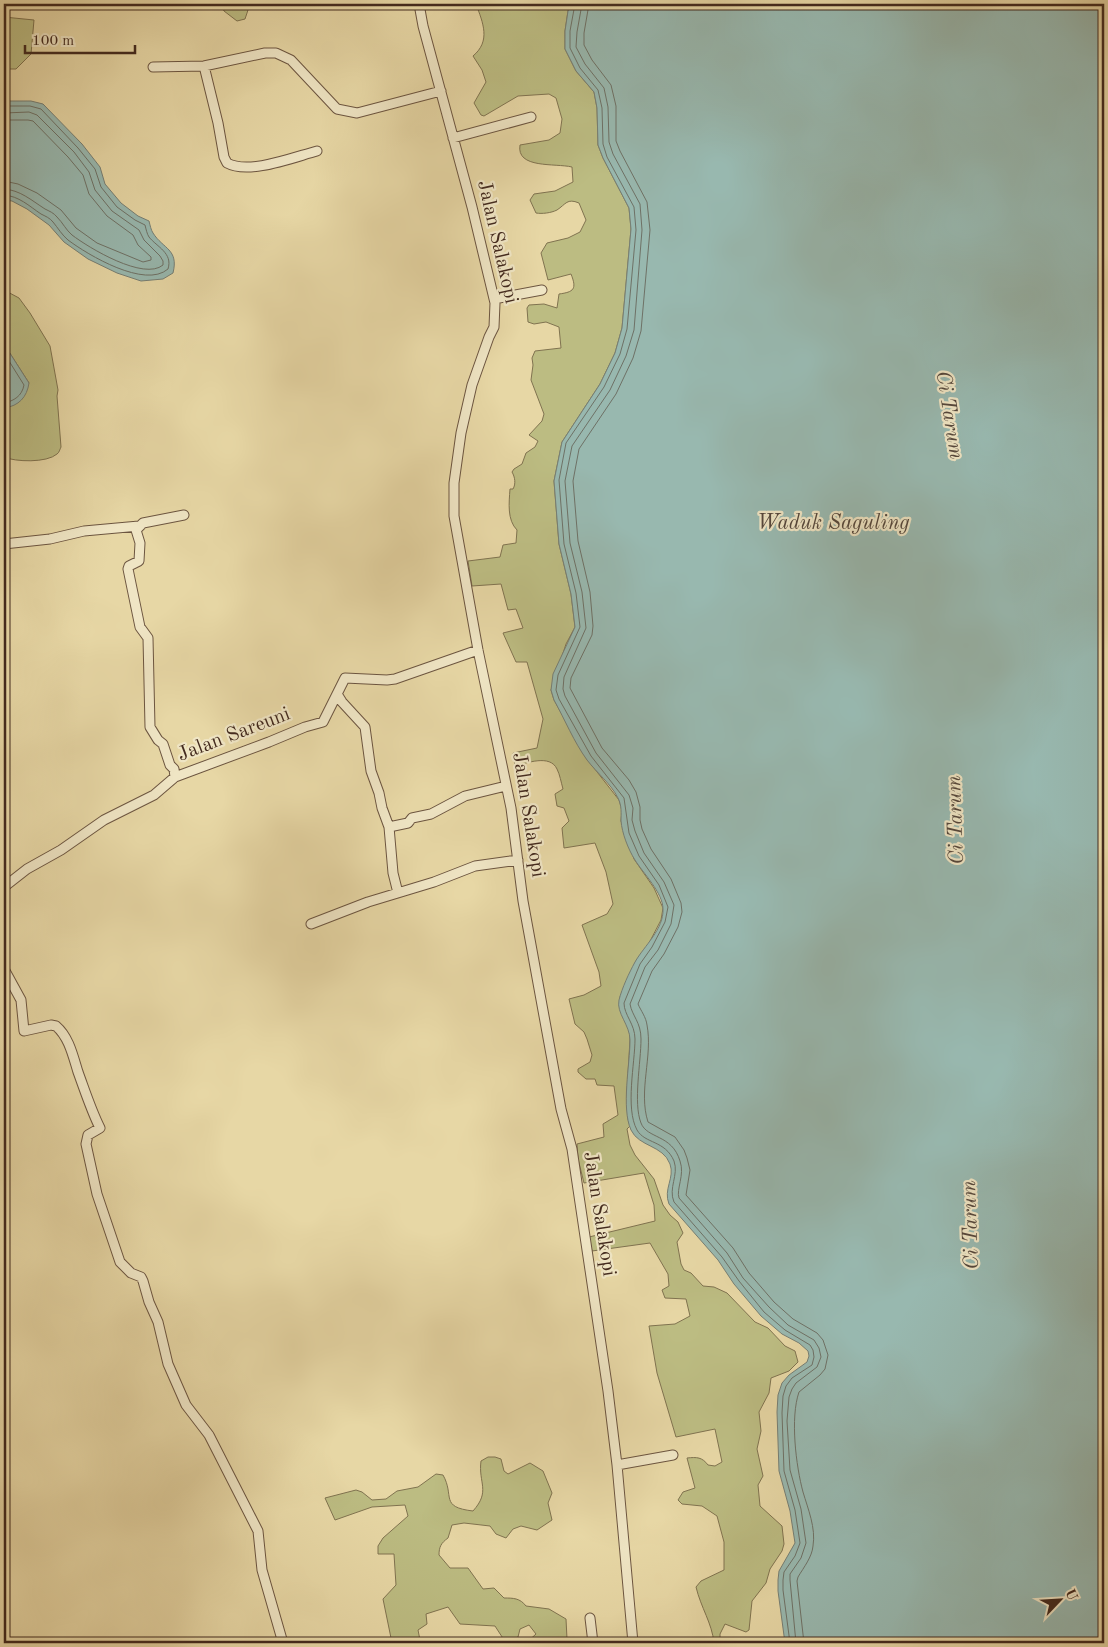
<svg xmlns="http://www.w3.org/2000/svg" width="1108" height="1647" font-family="'Old Standard TT',serif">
  <rect width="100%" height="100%" fill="#e7d7a5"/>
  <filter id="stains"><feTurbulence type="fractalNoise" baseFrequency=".004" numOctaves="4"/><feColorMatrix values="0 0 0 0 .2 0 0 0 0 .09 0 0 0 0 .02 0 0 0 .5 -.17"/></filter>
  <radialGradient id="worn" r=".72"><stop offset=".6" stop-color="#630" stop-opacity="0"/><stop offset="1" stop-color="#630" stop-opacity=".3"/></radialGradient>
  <!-- green -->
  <path fill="#bcbc82" stroke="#807350" d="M221 4H254L249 7 245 19 237 21 224 11Z
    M476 4H571L568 11 565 31V49L576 71 594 92 597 108 598 145 603 158 629 208 631 229 622 328 615 353 600 384 562 442 554 481 559 544 571 594 575 627 566 644 551 690 554 700 587 759 619 800 622 810 621 821 634 859 654 888 663 908 661 920 648 945 636 961 620 997 625 1020 629 1027 630 1039 627 1092 628 1119 630 1126 627 1129 630 1145 635 1155 654 1179 663 1205 670 1215 678 1222 683 1233 677 1242 681 1264 684 1270 691 1273 703 1286 714 1287 727 1293 755 1322 768 1328 785 1346 795 1351 798 1362 789 1371 771 1378 769 1393 759 1412 761 1431 757 1449 763 1476 758 1485 760 1506 782 1526 784 1544 782 1551 770 1569 766 1583 752 1601 749 1630 746 1632 725 1624 720 1634V1643H714C712 1623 701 1608 696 1587L701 1581 724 1570V1542L717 1516 702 1506 682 1504 678 1500 683 1492 695 1488 687 1458C697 1457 702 1457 708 1465L715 1466 722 1462 715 1429 676 1437 657 1373 649 1326 675 1324 690 1316 686 1299 665 1298 662 1290 669 1286 668 1274 650 1243 592 1251 589 1237 655 1221 654 1205 644 1173 584 1183 578 1159 577 1144 604 1137 603 1124 618 1115 614 1086 597 1085 595 1079H586L578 1072V1069L590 1062 592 1055 587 1039 584 1032 575 1024 569 999 584 995 601 986 599 972 582 925 607 914 613 904 606 872 595 843 564 848 562 828 569 821 564 808 557 806 555 794 563 789C561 782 560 775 557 769 550 754 527 763 515 766L513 753 537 748 543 719 527 662H516L503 633 523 628 516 609 508 610 501 584 472 586 468 561 500 557 503 545 516 543 517 530C507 520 509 503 510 489H513C516 484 515 477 512 472L514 469 522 464 526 453 535 447 538 441 529 435 542 421 544 414 531 380 533 365 532 358 535 351 561 348 559 327 546 322 534 324 528 322 527 308 529 305 544 304 557 308 559 294C574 292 577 289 571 274L548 280 541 253 547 243 568 238 580 232 586 220 579 203C567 198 566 204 557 210 551 213 542 214 536 213L530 200 534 194 555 191 573 182 572 167C555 163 516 169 520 145L549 140 560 133 562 119 556 98 549 94 518 96 484 116 481 115 474 103 486 82 482 70 473 56C491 41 483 23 476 4Z
    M4 17 34 20 31 54 16 69H4Z
    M4 290 19 298 30 313 50 346 58 390 57 396 61 447C60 449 59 453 57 454 47 463 15 462 4 457V408L9 407 29 383 4 344Z
    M488 1457H495L501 1459 504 1471 508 1474 530 1463 543 1471 552 1493 548 1503 552 1520 537 1530 521 1526 513 1529 506 1538 496 1534 490 1526 464 1523 452 1525 448 1538C441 1543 439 1547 439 1555L450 1568H468L483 1589 494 1588 504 1598C513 1598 520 1598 526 1606L549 1609 566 1619 567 1639 561 1643H526L536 1634 529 1625 520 1629 518 1637 506 1643 495 1626 460 1624 448 1607 426 1614 427 1624 418 1630 420 1640 422 1642 429 1640 432 1643H374L391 1638 383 1599 396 1585 394 1554H378V1546L383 1538 408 1516 405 1505 372 1507 335 1520 325 1498 356 1490 362 1492 372 1500 386 1499 397 1491 418 1487 436 1474 443 1475C455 1496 439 1507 473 1511 491 1491 478 1483 481 1461Z"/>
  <!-- water -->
  <path fill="#98b8af" stroke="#767f75" d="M571 4H1104V1643H785L778 1591V1580L779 1571 795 1543 790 1511 779 1471 777 1412 778 1395 782 1383 789 1375 807 1362 809 1356 808 1351 799 1343 782 1334 761 1316 734 1284 718 1260 669 1204C663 1189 675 1178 670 1164 663 1145 639 1147 631 1130 621 1108 630 1064 630 1040 630 1025 616 1013 619 1000 622 988 629 973 635 962 644 946 664 929 663 909 663 893 643 873 635 860 628 849 622 833 621 821 621 813 622 806 618 798 611 784 597 773 587 760 574 742 565 720 554 700L551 690 553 674 575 627 571 594 559 544 554 481 562 442 600 384 615 353 622 328 631 229 629 208 603 158 598 145 597 108 594 92 576 71 565 49V31L568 11Z
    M4 101H31L43 104 82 144 100 167 105 184 121 203 138 216 149 221C150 225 151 230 153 233 163 249 179 249 173 273L163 279 141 281 117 273 88 259 64 242 49 225 27 209 12 201 4 200Z
    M4 344 29 383C27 397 19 406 4 408Z"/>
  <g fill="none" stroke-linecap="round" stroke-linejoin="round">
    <!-- shore -->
    <path stroke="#6e7166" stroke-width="1" d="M575 4 570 31V48L580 68 598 90 602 108 603 144 607 157 634 207 636 230 627 329 620 354 604 387 566 443 559 480 564 544 576 593 580 627 558 675 556 690 559 699 591 756 624 798 629 833 639 856 659 885 668 907 665 922 652 947 640 964 624 1003C624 1015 635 1024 635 1039 635 1063 625 1108 637 1130 645 1144 665 1140 674 1161 679 1175 668 1188 674 1202L722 1257 739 1281 764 1312 785 1330 810 1345 813 1350 814 1357 812 1365 792 1378 786 1386 783 1396 782 1413 784 1471 795 1510 800 1543 795 1556 784 1572 783 1580V1590L790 1643
      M582 4 577 32 576 47 585 64 604 88 608 107 609 142 613 154 640 204 642 230 634 330 626 356 610 390 572 446 565 481 570 543 582 592 586 628 564 677 563 689 565 696 596 753 629 795 633 808 632 820 635 831 644 853 664 882 674 905 671 924 658 950 645 967 630 1004C632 1016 641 1022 641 1039 641 1062 633 1103 641 1123 647 1139 672 1134 680 1161 685 1175 676 1189 679 1198L727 1253 743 1278 769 1307 788 1325 814 1340 819 1348 821 1357 817 1367 796 1383 792 1389 789 1397 787 1421 790 1470 801 1509 806 1543 801 1558 790 1574V1580L796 1643
      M589 4 584 33V45L592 60 611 85 616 106V141L620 151 647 202 650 230 641 331 633 358 616 394 579 449 573 481 578 541 590 592 593 626 592 635 571 678 570 688 602 748 629 780 636 792 640 807V820L642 829 651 849 671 879 681 903 682 912 678 927 664 954 652 971 638 1004C641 1011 646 1017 647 1025 653 1056 638 1091 648 1122L675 1137 684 1150 687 1158 690 1170 686 1195 733 1248 749 1273 774 1302 793 1319 817 1333 823 1340 828 1355 825 1369 820 1375 799 1392C790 1418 796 1466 803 1492 808 1509 816 1528 813 1546 812 1557 804 1567 798 1577L797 1581 804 1643
      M4 106H30L41 109 78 148 95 169 101 187 117 207 135 220 145 225C146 229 147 234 149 237 157 247 173 253 168 269 145 289 88 255 68 240 62 235 58 228 53 222 50 218 45 216 41 214 29 206 19 196 4 195
      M4 113 29 112 37 115 74 152 89 172 95 190 112 211 139 230 144 240 160 256 163 261V265C144 281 89 248 72 235 66 230 63 223 57 217 54 213 49 211 45 209 31 200 20 190 4 189
      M4 120H28L33 121 68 157 83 175 89 194 107 216 133 235 138 245 151 257V260L143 262 97 243 76 228 61 210 37 193 18 184 4 181
      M4 353 24 385C22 396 14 401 4 403"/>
    <defs>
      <path id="minor" d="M419 4 423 26 472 207 495 303 494 327 489 337 472 385 461 433 454 483V516L478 650 511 808 523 901 561 1109 572 1149 608 1391 617 1465 633 1643
        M204 66 218 123 224 157 227 163C249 175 294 157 317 151
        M153 67 204 66 265 53H276L291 60 337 109 357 113 441 91
        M453 138 531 117
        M494 299 542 290
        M4 544 50 539 84 531 139 526
        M337 694 342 702 365 727 371 771 379 793 382 808 389 827 393 873 398 893
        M175 777 174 769 170 765 163 744 158 740 150 727 148 638 140 627 128 569 129 566 139 561 140 543 136 530 143 523 184 515
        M389 827 408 823 412 818 431 814 465 796 506 786
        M4 887 27 869 61 850 104 820 154 795 175 777 269 742 305 727 323 722 345 678 387 680 395 679 478 650
        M311 924 368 902 434 882 475 866 518 860
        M4 969 21 1000 24 1031 51 1025 56 1026C69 1037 73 1056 78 1072 85 1091 91 1110 100 1128L88 1135 86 1144 97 1194 120 1262 131 1273 141 1277 143 1281 149 1302 158 1322 168 1364 186 1405 209 1435 258 1531 262 1570 283 1643
        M617 1465 673 1455
        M590 1618 593 1643"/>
    </defs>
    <!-- minor casing -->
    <use href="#minor" stroke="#6c5540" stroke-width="11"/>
    <!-- minor -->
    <use href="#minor" stroke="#efe5c4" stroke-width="9"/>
  </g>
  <g text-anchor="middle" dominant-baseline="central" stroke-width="4.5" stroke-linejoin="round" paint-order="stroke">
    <!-- street labels -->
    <g font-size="20" fill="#432a1e" stroke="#efe5c4">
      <text transform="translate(497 242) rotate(77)">Jalan Salakopi</text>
      <text transform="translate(234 735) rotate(-21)">Jalan Sareuni</text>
      <text transform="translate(528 815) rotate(81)">Jalan Salakopi</text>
      <text transform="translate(599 1214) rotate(81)">Jalan Salakopi</text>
    </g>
    <!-- water labels -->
    <g font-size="21" font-style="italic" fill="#54463b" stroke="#efe5c4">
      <text transform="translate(949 415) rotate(81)">Ci Tarum</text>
      <text x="833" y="523">Waduk Saguling</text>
      <text transform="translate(956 820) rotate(-92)">Ci Tarum</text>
      <text transform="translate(971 1225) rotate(-92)">Ci Tarum</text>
    </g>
  </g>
  <!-- margin -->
  <rect width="1108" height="1647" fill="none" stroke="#e7d7a5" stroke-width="20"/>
  <rect x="5" y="5" width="1098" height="1637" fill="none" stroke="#432a1e" stroke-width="2.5"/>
  <rect x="10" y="10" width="1088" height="1627" fill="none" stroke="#432a1e"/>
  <!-- north arrow -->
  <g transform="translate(1060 1600) rotate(65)" stroke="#efe5c4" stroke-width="4" paint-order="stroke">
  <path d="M0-4L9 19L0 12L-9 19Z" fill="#432a1e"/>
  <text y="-8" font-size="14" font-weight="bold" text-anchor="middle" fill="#432a1e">U</text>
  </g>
  <!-- scale -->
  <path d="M25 45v8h110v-8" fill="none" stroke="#432a1e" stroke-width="2.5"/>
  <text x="32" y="45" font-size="15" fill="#432a1e" stroke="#efe5c4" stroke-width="4" paint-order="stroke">100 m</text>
  <rect width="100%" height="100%" filter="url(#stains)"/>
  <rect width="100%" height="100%" fill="url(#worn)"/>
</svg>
